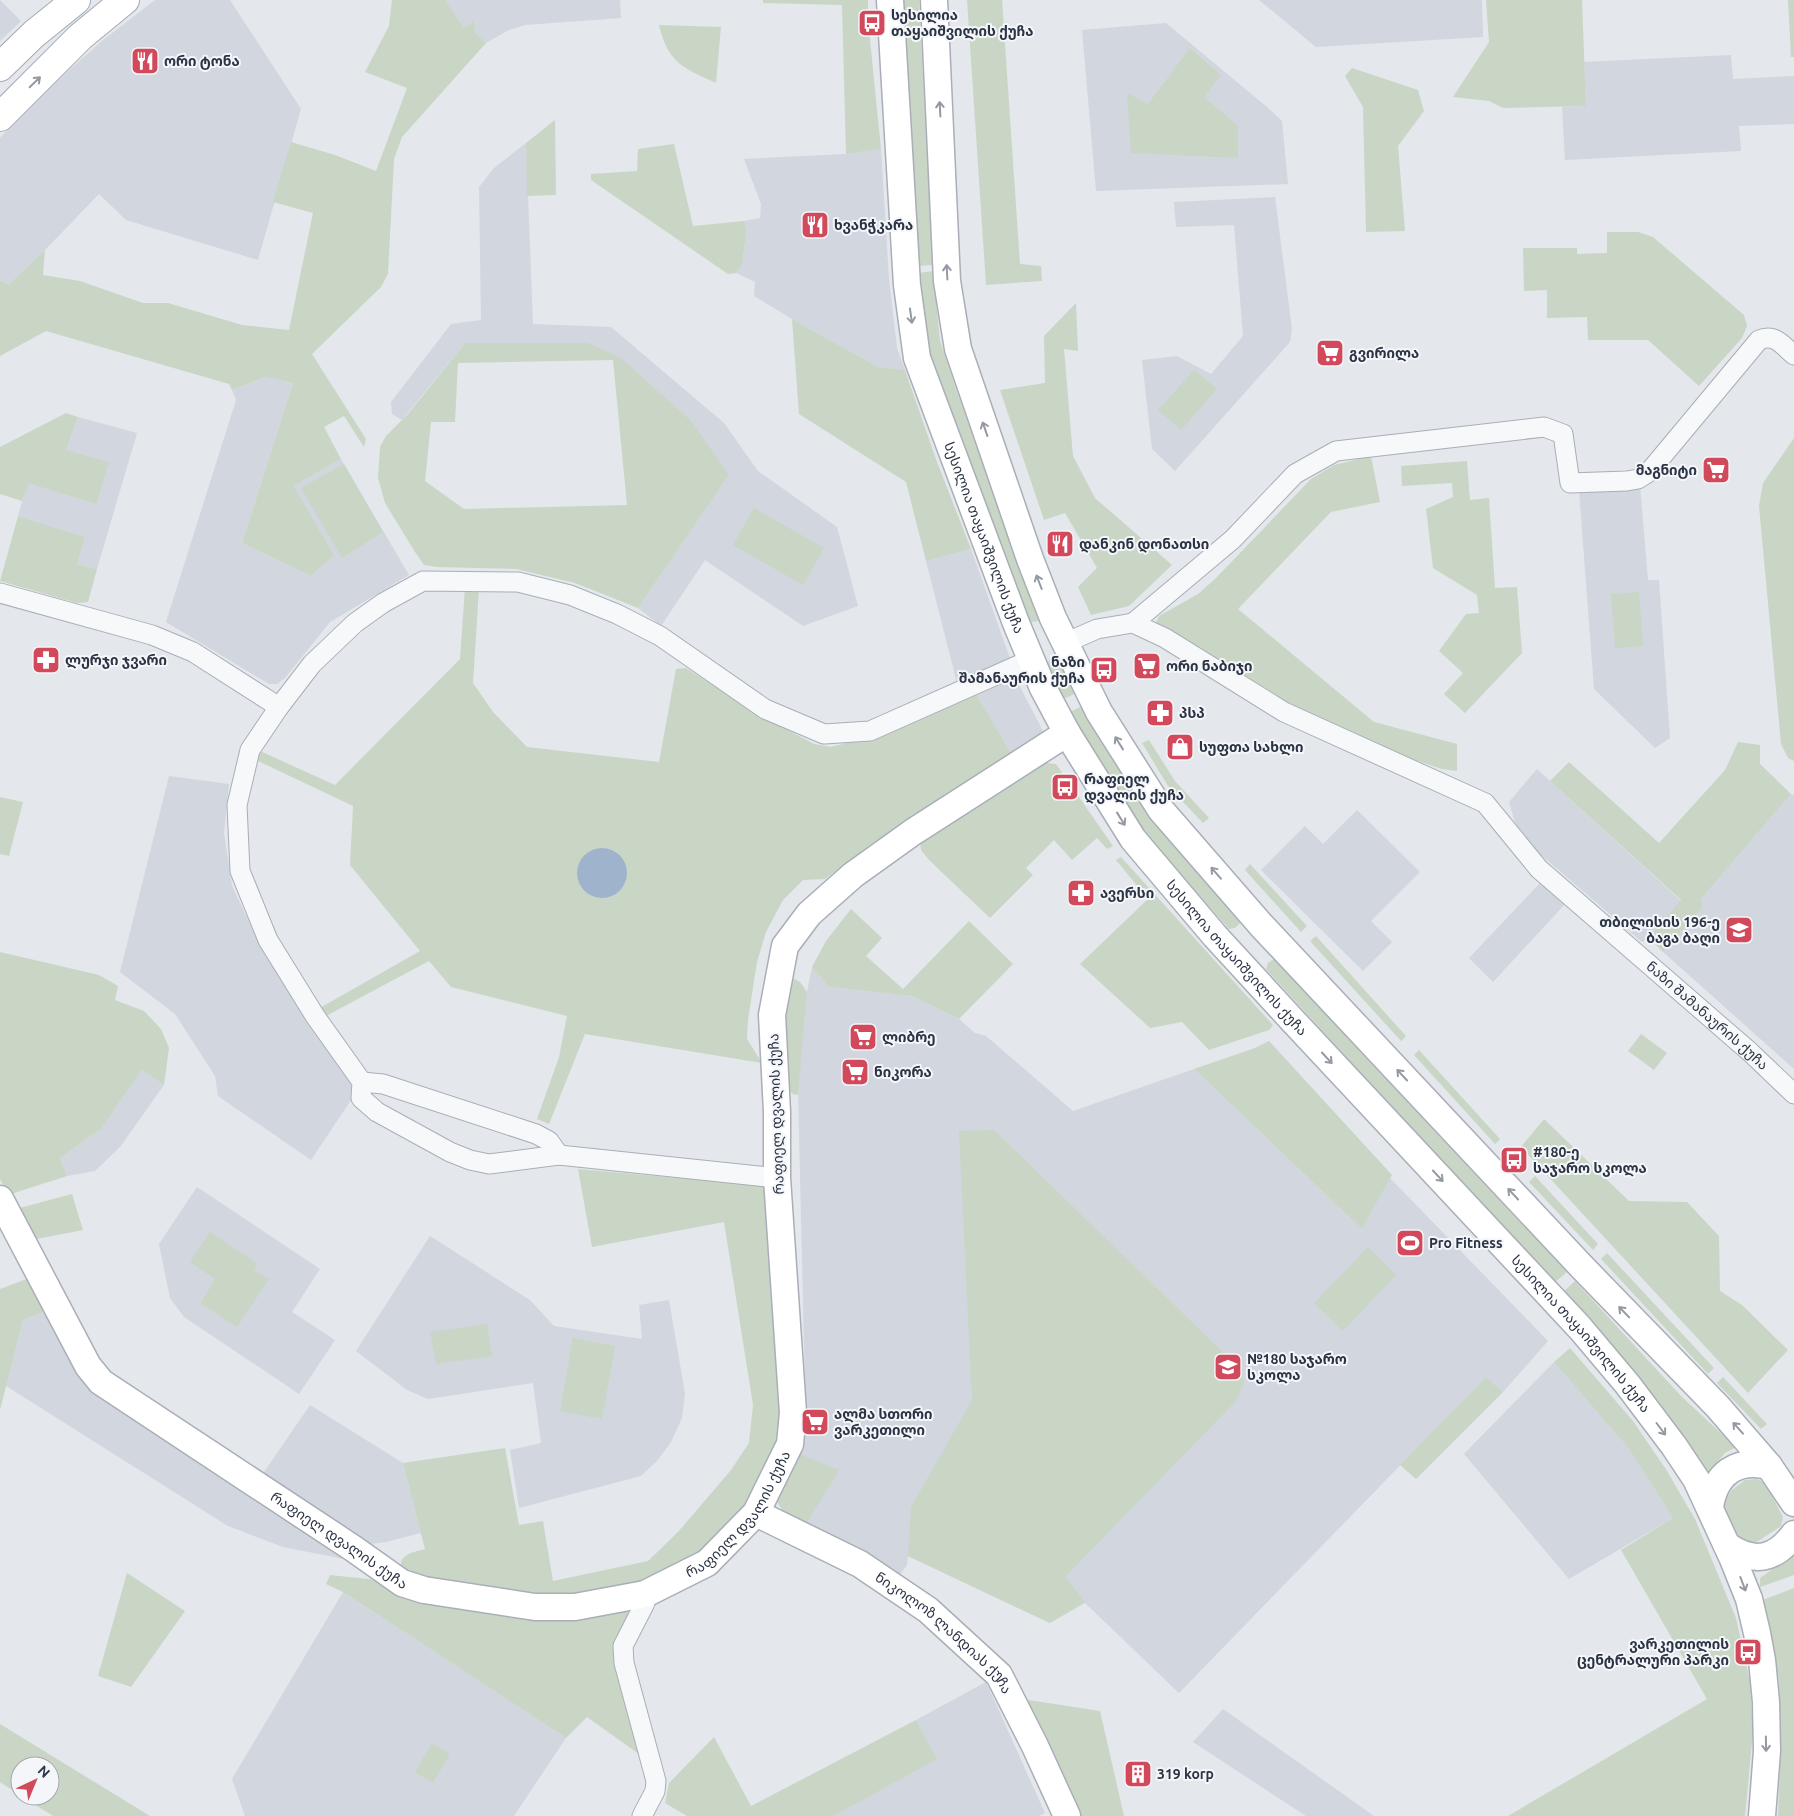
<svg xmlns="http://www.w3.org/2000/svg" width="1794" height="1816" font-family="Ubuntu,'Noto Sans Georgian',sans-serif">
  <rect width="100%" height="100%" fill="#e4e7ec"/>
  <!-- built -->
  <path fill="#d2d6de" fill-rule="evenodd" d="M0 0 21 21 0 41Z
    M155 0H230L301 109 258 260 126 220 99 194 45 250 8 285 0 280V138L18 118 53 84 102 41Z
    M445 0H620L621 18 525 25 509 30 486 43 476 35 474 21 464 29Z
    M1259 0H1482L1483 37 1316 47Z
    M1166 23 1267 107 1282 121 1288 184 1096 191 1082 30Z
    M1731 55 1733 79 1794 76V124L1739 126 1741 151 1565 160 1562 107 1586 106 1584 62Z
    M526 143 533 324 611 327 724 423 758 471 837 527 858 606 803 626 705 560 661 626 638 608 729 475 621 358 465 343 402 420 392 414 391 402 451 324 481 320 479 187 494 168Z
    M881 149 889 279 897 348 905 370 878 367 792 319 754 296 755 282 736 273 742 265 747 229 744 221 760 218 761 204 744 159 846 154Z
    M1275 197 1292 329 1290 342 1175 471 1152 449 1142 360 1177 356 1211 374 1243 336 1234 225 1176 227 1174 202Z
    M265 377 293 383 242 543 311 576 334 555 294 486 341 459 409 575 330 622 285 678 277 684H269L166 622 236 400 232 390Z
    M78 417 137 433 97 569 77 564 85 537 18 516 28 482 96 503 66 450Z
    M1640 486 1648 580H1659L1670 738 1655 748 1594 689 1579 490Z
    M971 549 1011 661 958 687 926 561Z
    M1009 677 1017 681 1044 733 1014 758 975 692Z
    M1537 769 1681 901 1649 938 1642 942 1519 836 1509 802Z
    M169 776 229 784 224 833 232 886 265 955 352 1083 351 1100 311 1160 218 1096 215 1076 175 1014 120 972Z
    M1791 794 1794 796V1069L1663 952 1703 907 1701 899Z
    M1357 810 1420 872 1371 921 1392 942 1363 971 1261 870 1305 826 1323 844Z
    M1540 883 1565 904 1493 982 1469 958Z
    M812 967 829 987 912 996 959 1019 975 1033 986 1036 1073 1111 1194 1069 1362 1229 1390 1178 1548 1341 1503 1392 1486 1377 1179 1693 1085 1603 1050 1623 908 1556 907 1565 896 1580 806 1524 799 1454 806 1433 798 1088 807 992Z
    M142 1070 164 1085 120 1147 95 1171 67 1176 60 1158 101 1129Z
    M197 1187 320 1269 292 1312 335 1340 299 1394 184 1317 170 1298 159 1244ZM258 1264 254 1270 200 1303 215 1279Z
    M430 1236 530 1300 554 1326 642 1339 639 1305 669 1300 685 1394 682 1418 671 1442 657 1461 641 1476 519 1508 510 1450 541 1443 533 1383 428 1399 407 1390 356 1351Z
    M46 1311 78 1365 349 1560 283 1547 228 1526 6 1386 23 1320Z
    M1554 1362 1629 1449 1673 1518 1569 1579 1464 1454Z
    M310 1405 403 1463 421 1533 386 1542 363 1545 260 1478Z
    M343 1592 566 1738 514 1816H245L232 1779Z
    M986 1682 1045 1813 1039 1816H834L936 1759 916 1720Z
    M1223 1709 1374 1816H1306L1193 1742Z"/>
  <!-- green -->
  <path fill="#c9d6c5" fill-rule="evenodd" d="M392 0H445L464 28 474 21 476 34 486 43 402 137 394 159 388 274 381 287 312 354 366 439 364 447 344 416 324 427 341 459 294 486 334 555 311 576 242 543 293 383 265 377 232 390 229 384 46 331 0 356V280L8 285 45 250 43 275 80 281 143 303H168L242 325 289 330 313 213 273 202 291 142 335 155 376 171 407 88 365 72 389 26Z
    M763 0H868V20L881 149 846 154 842 5 763 3Z
    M903 0H919L933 265 918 266Z
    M967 0H1002L1020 264 1041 266 1042 281 986 285Z
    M1486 0H1582L1586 106 1503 108 1489 101 1453 97 1489 42Z
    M1788 0H1794V57H1791Z
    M659 25 721 27 716 83C683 68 668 63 659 25Z
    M1190 48 1221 75 1204 97 1238 126V158L1131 153 1127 93 1148 104Z
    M1352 68 1418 90 1424 111 1398 146 1405 231 1366 232 1363 107 1345 76Z
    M555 120 556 195 527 196 526 143Z
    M674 144 693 226 744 221 747 229 742 265 736 273 728 274 591 180V174L637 171 638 149Z
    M1607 232H1638L1653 237 1744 315 1747 326 1742 338 1699 386 1648 340H1588L1587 317 1547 318V290L1524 291 1523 248H1577V254L1607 253Z
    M933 271 940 341 955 386 1002 518 1043 615 1039 621 1032 622 1029 620 927 354 918 273Z
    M1076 303 1078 351 1064 349 1073 456 1095 498 1172 565 1129 606 1091 615 1078 587 1097 568 1065 513 1044 520 1000 390 1045 383 1044 336Z
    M792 319 878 367 905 370 937 462 971 549 926 561 906 482 799 414Z
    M465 343H588L621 358 691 421 729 475 638 608 575 583 516 569 437 567 424 565 415 552 385 503 378 478 380 447 386 436 408 414ZM613 360 627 505 464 509 425 481 431 422H455L458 363Z
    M1194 370 1217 389 1181 430 1158 410Z
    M66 413 78 417 66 450 109 462 96 504 29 483 22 501 0 494V447Z
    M1794 438V761L1788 758 1781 744 1759 506 1763 483Z
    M1371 456 1380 502 1331 512 1238 609 1374 722 1457 744V771L1442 769 1344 737 1303 714 1156 623 1159 616 1198 594 1216 578 1311 479 1334 465Z
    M1467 461 1470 500 1489 498 1495 588 1517 587 1522 653 1465 713 1444 694 1463 673 1439 651 1466 614 1479 613 1477 595 1433 568 1426 509 1453 497 1452 483 1402 486 1401 466Z
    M344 464 383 532 342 558 301 488Z
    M754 508 824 548 803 585 733 545Z
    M18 516 85 537 77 564 97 569 88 602 77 603 0 581Z
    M465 588 479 589 473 683 493 712 527 747 659 762 676 669 686 668 765 718 814 744 831 747 892 731 975 692 1014 758 874 842 825 879 803 880 783 900 766 932 757 962 748 1020 747 1039 762 1063 585 1034 549 1124 537 1119 559 1057 567 1016 451 987 429 961 324 1017 318 1009 420 951 350 865 353 806 256 760 260 751 335 785 460 659Z
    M1639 592 1643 646 1615 648 1611 594Z
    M1055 653 1060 655 1077 693 1063 699 1048 663 1050 658Z
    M1082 706 1241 922 1235 928 1229 929 1158 849 1133 817 1110 783 1070 712Z
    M1149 740 1175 781 1209 818 1203 823 1168 786 1142 743Z
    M1738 742 1760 745V764L1791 794 1701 899 1703 907 1663 952 1649 938 1681 900 1550 781 1569 762 1659 843 1725 770Z
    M1046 763 1056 764 1113 846 1107 849 1097 838 1072 860 1054 840 1026 868 1033 875 990 918 929 860 921 850 920 841Z
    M0 797 23 802 9 856 0 854Z
    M1121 857 1273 1025 1269 1030 1209 1050 1182 1022 1150 1028 1080 964 1148 899 1116 860Z
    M1250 864 1307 926 1301 932 1245 870Z
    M851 909 882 938 866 956 903 989 969 921 1013 964 959 1019 912 996 829 987 812 967 826 941Z
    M1316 936 1406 1036 1401 1041 1310 941Z
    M0 952 99 975 118 986 115 1000 144 1011 161 1029 169 1048 164 1085 142 1070 101 1129 60 1158 67 1176 8 1195 0 1179Z
    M1275 958H1280L1567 1272 1553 1284 1266 969 1268 963Z
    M793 978 800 982 807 992 798 1095 793 1094 789 1090C786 1063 775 999 793 978Z
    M1641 1034 1667 1053 1654 1070 1628 1051Z
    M1269 1041 1392 1175 1362 1229 1194 1069 1255 1048Z
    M1419 1050 1500 1139 1495 1144 1414 1055Z
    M1544 1119 1629 1201 1687 1202 1719 1236 1720 1291 1742 1305 1788 1350 1748 1393 1521 1147Z
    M994 1130 1238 1367 1244 1383 1236 1401 1065 1577 1085 1602 1050 1623 908 1556 911 1507 972 1400 959 1131Z
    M578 1169 766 1186 784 1418 776 1453 746 1505 713 1544 659 1578 560 1599 433 1582 402 1569C397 1554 415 1552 425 1549L403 1463 505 1448 519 1525 543 1521 553 1581 648 1561 678 1532 731 1470 749 1443 753 1405 724 1222 592 1247Z
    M1535 1176 1598 1244 1593 1250 1529 1182Z
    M72 1194 83 1230 32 1240 16 1209Z
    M210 1232 258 1264 254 1270 269 1279 237 1327 200 1303 215 1279 190 1262Z
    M1368 1247 1396 1275 1343 1331 1314 1303Z
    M1607 1253 1714 1368 1708 1374 1601 1259Z
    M32 1277 46 1311 23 1320 0 1410V1289Z
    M1575 1281 1681 1396 1736 1447 1725 1453 1706 1476 1666 1412 1646 1386 1562 1293Z
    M487 1324 492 1356 436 1364 430 1332Z
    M573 1338 615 1346 602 1419 560 1411Z
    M1570 1348 1633 1421 1667 1471 1695 1519 1736 1618 1750 1682 1753 1732 1745 1816H1508L1707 1699 1621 1550 1673 1518 1629 1449 1554 1362Z
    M1486 1377 1503 1392 1416 1479 1400 1465Z
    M1723 1377 1767 1424 1761 1429 1717 1383Z
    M799 1454 839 1470 806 1524C793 1517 782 1514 776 1499Z
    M1757 1479 1765 1483 1783 1517 1781 1526 1752 1545 1741 1542 1724 1507 1727 1498 1732 1490 1745 1480Z
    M1794 1554V1575L1760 1587V1578Z
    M127 1573 185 1611 131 1687 98 1676Z
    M330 1575 378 1580 535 1618 599 1617 621 1610 630 1613 615 1649 650 1762 587 1717 566 1738 343 1592 326 1584Z
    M1794 1588V1816H1778L1781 1740 1779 1681 1763 1600Z
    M1022 1699 1100 1711 1124 1816H1074Z
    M916 1720 937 1759 834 1816H687L665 1803 669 1783 714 1737 751 1806Z
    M0 1724 150 1816H53L21 1796H50V1766H20V1795L0 1782Z
    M432 1743 450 1754 433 1783 415 1772Z"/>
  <!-- water -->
  <path fill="#9fb4cc" d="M577 873a25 25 0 1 1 50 0a25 25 0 1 1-50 0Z"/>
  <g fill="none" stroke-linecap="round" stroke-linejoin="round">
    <defs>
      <g id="street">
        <path d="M0 593 152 635 193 652 279 707"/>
        <path d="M1133 623 1233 539 1295 474 1336 451 1544 427 1563 434 1570 483 1627 481 1638 479 1649 472 1759 340C1775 333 1782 345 1794 355"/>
        <path id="s1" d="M1065 643 1097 629 1133 623 1165 638 1284 712 1485 803 1539 869 1750 1052 1794 1094"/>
        <path d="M362 1082 383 1084 536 1134 549 1141 559 1155"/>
        <path d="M777 1178 559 1155 489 1164 470 1160 450 1152 377 1112 361 1098 362 1082 315 1016 268 940 240 871 237 805 250 750 279 707 312 664 355 623 383 603 423 581 518 582 570 595 617 614 660 636 765 709 824 734 870 731 1030 660"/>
        <path d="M642 1816 655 1791 656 1781 624 1663 623 1646 645 1603V1594"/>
      </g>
      <g id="secondary">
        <path id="s2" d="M890 0 907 285 917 358 1016 623 1043 688 1067 733 1133 839 1215 936 1294 1022 1580 1328 1628 1385 1674 1446 1696 1479 1733 1559 1749 1599 1757 1633 1762 1660 1766 1702 1767 1751 1762 1816"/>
        <path d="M934 0 947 281 958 349 1030 559 1053 618 1099 712 1161 810 1261 925 1581 1266 1718 1407 1769 1466 1794 1503"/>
        <path id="s3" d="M0 1199 88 1366 101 1382 354 1549 402 1583 424 1590 535 1607H575L645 1594 707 1563 756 1513 790 1444 793 1413 777 1178V1112L772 1015 785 946 809 914 853 875 913 832 1067 733"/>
        <path d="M1710 1507C1715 1474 1736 1458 1769 1466"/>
        <path id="s4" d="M756 1513 860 1564 928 1610 999 1675 1035 1746 1067 1816"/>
        <path d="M1729 1547C1755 1564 1776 1559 1794 1534"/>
      </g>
      <path id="primary" d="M0 67 34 34 76 0
        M0 117 80 37 125 0"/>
    </defs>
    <!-- street casing -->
    <use href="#street" stroke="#a9aeb7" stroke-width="21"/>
    <!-- secondary casing -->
    <use href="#secondary" stroke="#a9aeb7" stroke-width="29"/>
    <!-- primary casing -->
    <use href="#primary" stroke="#a3abb8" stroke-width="30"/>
    <!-- street -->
    <use href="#street" stroke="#f7f8fa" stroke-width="19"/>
    <!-- secondary -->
    <use href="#secondary" stroke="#fff" stroke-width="26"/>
    <!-- primary -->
    <use href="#primary" stroke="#fff" stroke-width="28"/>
  </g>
  <!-- one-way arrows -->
  <defs><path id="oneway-shaft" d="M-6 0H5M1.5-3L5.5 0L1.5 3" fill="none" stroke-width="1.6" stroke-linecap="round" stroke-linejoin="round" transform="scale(1.25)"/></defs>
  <g stroke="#959aa2">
    <use href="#oneway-shaft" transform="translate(35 82) rotate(-44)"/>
    <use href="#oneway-shaft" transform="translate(940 109) rotate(-93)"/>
    <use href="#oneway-shaft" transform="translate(947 272) rotate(-93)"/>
    <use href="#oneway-shaft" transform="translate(911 316) rotate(82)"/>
    <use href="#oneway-shaft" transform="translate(985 429) rotate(-109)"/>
    <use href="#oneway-shaft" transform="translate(1039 582) rotate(-111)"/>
    <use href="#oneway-shaft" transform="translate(1119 743) rotate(-122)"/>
    <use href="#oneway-shaft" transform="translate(1121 819) rotate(58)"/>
    <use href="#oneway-shaft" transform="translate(1216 873) rotate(-131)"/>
    <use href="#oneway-shaft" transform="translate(1327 1058) rotate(47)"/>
    <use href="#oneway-shaft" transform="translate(1402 1075) rotate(-133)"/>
    <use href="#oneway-shaft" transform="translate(1438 1176) rotate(47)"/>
    <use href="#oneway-shaft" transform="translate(1513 1194) rotate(-133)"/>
    <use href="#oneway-shaft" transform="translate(1624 1312) rotate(-134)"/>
    <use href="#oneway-shaft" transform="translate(1738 1428) rotate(-132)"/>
    <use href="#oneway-shaft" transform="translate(1661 1429) rotate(53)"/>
    <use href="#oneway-shaft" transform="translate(1743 1584) rotate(69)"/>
    <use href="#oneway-shaft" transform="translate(1766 1744) rotate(89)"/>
  </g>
  <!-- icons -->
  <defs>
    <symbol id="bus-square" viewBox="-11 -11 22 22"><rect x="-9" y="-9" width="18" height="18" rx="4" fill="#d1495b" stroke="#f4f6f9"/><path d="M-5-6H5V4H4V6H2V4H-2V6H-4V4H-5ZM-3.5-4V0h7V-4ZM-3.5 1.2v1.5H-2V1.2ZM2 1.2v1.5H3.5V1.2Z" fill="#fff"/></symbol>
    <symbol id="restaurant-square" viewBox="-11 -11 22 22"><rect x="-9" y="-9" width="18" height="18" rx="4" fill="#d1495b" stroke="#f4f6f9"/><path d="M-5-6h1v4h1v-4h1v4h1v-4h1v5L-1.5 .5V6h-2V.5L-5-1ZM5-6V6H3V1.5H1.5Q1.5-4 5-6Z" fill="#fff"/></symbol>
    <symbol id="supermarket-square" viewBox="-11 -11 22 22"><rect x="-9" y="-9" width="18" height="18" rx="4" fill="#d1495b" stroke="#f4f6f9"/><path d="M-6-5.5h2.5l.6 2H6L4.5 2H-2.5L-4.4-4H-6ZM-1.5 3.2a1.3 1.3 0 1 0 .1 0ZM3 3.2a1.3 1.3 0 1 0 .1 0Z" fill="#fff"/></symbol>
    <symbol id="pharmacy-square" viewBox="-11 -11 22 22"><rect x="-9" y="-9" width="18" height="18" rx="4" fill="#d1495b" stroke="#f4f6f9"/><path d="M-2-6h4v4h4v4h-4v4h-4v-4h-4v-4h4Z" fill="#fff"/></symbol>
    <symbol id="shop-square" viewBox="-11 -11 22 22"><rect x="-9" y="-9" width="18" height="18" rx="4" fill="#d1495b" stroke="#f4f6f9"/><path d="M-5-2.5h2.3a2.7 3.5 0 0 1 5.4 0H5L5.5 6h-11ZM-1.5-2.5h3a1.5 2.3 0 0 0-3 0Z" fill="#fff"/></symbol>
    <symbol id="school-square" viewBox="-11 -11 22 22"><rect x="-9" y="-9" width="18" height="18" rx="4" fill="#d1495b" stroke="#f4f6f9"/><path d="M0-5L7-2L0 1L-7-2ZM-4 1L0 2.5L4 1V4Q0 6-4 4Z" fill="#fff"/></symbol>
    <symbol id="stadium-square" viewBox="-11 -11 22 22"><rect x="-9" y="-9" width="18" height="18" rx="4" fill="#d1495b" stroke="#f4f6f9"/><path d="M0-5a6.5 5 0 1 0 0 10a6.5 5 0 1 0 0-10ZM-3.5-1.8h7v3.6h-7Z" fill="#fff"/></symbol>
    <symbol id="building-square" viewBox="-11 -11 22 22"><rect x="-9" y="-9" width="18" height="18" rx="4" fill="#d1495b" stroke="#f4f6f9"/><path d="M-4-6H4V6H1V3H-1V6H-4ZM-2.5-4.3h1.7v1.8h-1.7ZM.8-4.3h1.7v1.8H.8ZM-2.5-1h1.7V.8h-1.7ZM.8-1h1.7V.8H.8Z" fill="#fff"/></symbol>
  </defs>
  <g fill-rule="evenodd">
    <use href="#bus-square" x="856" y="7" width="32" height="32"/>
    <use href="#restaurant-square" x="129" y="45" width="32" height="32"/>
    <use href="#restaurant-square" x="799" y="209" width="32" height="32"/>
    <use href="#supermarket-square" x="1314" y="337" width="32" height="32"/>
    <use href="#supermarket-square" x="1700" y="454" width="32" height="32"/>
    <use href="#restaurant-square" x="1044" y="528" width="32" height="32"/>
    <use href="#pharmacy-square" x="30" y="644" width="32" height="32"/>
    <use href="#supermarket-square" x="1131" y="650" width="32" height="32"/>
    <use href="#bus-square" x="1088" y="654" width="32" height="32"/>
    <use href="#pharmacy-square" x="1144" y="697" width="32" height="32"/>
    <use href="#shop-square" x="1164" y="731" width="32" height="32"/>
    <use href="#bus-square" x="1049" y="771" width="32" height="32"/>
    <use href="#pharmacy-square" x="1065" y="877" width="32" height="32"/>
    <use href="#school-square" x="1723" y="914" width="32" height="32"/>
    <use href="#supermarket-square" x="847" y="1021" width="32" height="32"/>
    <use href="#supermarket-square" x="839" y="1056" width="32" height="32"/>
    <use href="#bus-square" x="1498" y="1144" width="32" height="32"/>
    <use href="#stadium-square" x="1394" y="1227" width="32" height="32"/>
    <use href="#school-square" x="1212" y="1351" width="32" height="32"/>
    <use href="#supermarket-square" x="799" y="1406" width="32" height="32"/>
    <use href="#bus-square" x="1732" y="1636" width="32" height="32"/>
    <use href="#building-square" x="1122" y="1758" width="32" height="32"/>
  </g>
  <g text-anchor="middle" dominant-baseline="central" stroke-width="4" stroke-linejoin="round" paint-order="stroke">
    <!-- poi labels -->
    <g font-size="14" font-weight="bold" fill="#2b3445" stroke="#f4f6f9" text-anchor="start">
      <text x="891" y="15">სესილია<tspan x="891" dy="16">თაყაიშვილის ქუჩა</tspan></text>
      <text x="164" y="61">ორი ტონა</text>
      <text x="834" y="225">ხვანჭკარა</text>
      <text x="1349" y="353">გვირილა</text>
      <text x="1697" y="470" text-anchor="end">მაგნიტი</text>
      <text x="1079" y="544">დანკინ დონათსი</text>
      <text x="65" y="660">ლურჯი ჯვარი</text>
      <text x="1085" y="662" text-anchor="end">ნაზი<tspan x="1085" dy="16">შამანაურის ქუჩა</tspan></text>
      <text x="1166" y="666">ორი ნაბიჯი</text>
      <text x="1179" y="713">პსპ</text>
      <text x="1199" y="747">სუფთა სახლი</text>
      <text x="1084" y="779">რაფიელ<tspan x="1084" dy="16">დვალის ქუჩა</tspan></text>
      <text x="1100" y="893">ავერსი</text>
      <text x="1720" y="922" text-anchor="end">თბილისის 196-ე<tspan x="1720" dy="16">ბაგა ბაღი</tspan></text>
      <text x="882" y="1037">ლიბრე</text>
      <text x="874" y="1072">ნიკორა</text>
      <text x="1533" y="1152">#180-ე<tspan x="1533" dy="16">საჯარო სკოლა</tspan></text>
      <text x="1429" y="1243">Pro Fitness</text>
      <text x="1247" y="1359">№180 საჯარო<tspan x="1247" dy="16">სკოლა</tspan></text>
      <text x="834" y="1414">ალმა სთორი<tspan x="834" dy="16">ვარკეთილი</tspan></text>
      <text x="1729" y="1644" text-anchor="end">ვარკეთილის<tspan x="1729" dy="16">ცენტრალური პარკი</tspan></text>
      <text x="1157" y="1774">319 korp</text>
    </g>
    <!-- street labels -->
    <g font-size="14" fill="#2b3445" stroke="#f4f6f9">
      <text stroke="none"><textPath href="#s2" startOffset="551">სესილია თაყაიშვილის ქუჩა</textPath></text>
      <text stroke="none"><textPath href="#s2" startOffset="1046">სესილია თაყაიშვილის ქუჩა</textPath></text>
      <text stroke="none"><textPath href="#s1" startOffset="776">ნაზი შამანაურის ქუჩა</textPath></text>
      <text transform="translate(776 1114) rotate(-92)">რაფიელ დვალის ქუჩა</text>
      <text stroke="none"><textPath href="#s2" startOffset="1556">სესილია თაყაიშვილის ქუჩა</textPath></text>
      <text stroke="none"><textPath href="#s3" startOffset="945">რაფიელ დვალის ქუჩა</textPath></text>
      <text stroke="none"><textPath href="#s3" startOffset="495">რაფიელ დვალის ქუჩა</textPath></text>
      <text stroke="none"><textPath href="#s4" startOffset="225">ნიკოლოზ ლანდიას ქუჩა</textPath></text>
    </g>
  </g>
  <!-- north arrow -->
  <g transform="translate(35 1781) rotate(44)"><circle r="24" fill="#f4f6f9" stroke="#a4a8b1"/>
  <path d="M0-4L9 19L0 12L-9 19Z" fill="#d1495b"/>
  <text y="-8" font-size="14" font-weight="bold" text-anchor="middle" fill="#2b3445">N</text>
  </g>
</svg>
